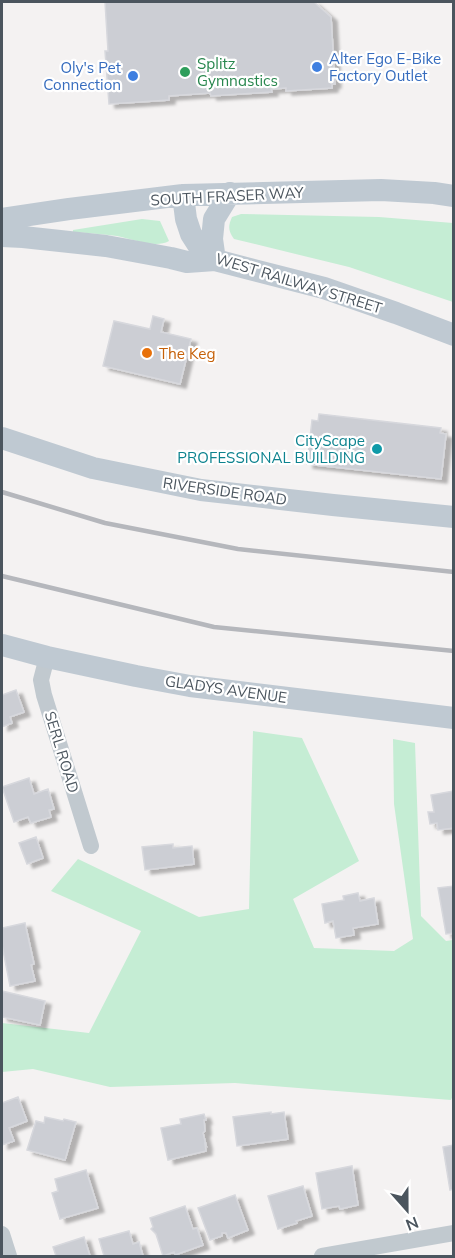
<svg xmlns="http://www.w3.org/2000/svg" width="455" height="1258" font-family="Mulish,sans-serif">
  <defs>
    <filter id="shadow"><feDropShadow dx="6" dy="4" stdDeviation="1.5" flood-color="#0004"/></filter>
  </defs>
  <rect width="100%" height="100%" fill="#f4f2f2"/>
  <!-- green -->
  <path fill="#c5edd4" d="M241 214 379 217 453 223V302L349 267 234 239C228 231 228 226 232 217Z
    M142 219 160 221 169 241C155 249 133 239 117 236 103 234 88 233 73 232V230Z
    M253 731 302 738 359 861 293 899 314 948 394 951 413 939 394 804 393 739 415 743 421 916 446 941 453 940 454 1093 451 1100 235 1083 110 1087 33 1069 2 1072V1023L89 1033 141 931 51 891 78 859 199 917 249 909Z"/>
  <!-- building -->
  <path fill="#ccced4" stroke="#d7d8dd" stroke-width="1.5" filter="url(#shadow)" d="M105 2H314L331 17 335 84H332V88L286 91V88L271 89 272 92 211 96 210 93 169 96V100L109 104 105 51H108Z
    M153 316 164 319 161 332 191 339 180 384 103 366 114 321 150 329Z
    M319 414 441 428 440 433 446 434 441 479 307 464 312 420 318 421Z
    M16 690 24 712 10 717 12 723 2 727V695Z
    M29 778 34 794 48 789 54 809 49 810 51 817 31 823 28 817 14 822 2 787Z
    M454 791V828L438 830 437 823 430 824 428 812H434L431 795Z
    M36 837 43 858 27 864 19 843Z
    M173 844V848L192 846 194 864 145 870 142 847Z
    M454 886V933L446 934 438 888Z
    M358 893 360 901 374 898 378 924 353 928 354 935 336 938 333 921 325 923 322 904 344 900 343 896Z
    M25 923 34 964 31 965 35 981 10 986 2 945V928Z
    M2 991 45 1001 40 1025 2 1017Z
    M18 1097 27 1121 9 1128 14 1141 2 1145V1103Z
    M271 1112V1114L284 1112 288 1139 237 1146 233 1117Z
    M204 1114 206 1120H204L205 1131 203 1133 206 1145 205 1144 206 1151 168 1160 161 1128 181 1124 180 1119Z
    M45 1117 63 1121 64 1119 76 1122 65 1160 27 1150 36 1121 44 1123Z
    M454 1145V1189L450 1190 443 1147Z
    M352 1166 358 1205 340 1209 339 1206 322 1209 316 1173Z
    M86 1170 98 1208 60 1219 52 1193 58 1191 55 1179Z
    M303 1186 312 1216 296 1221 297 1223 278 1229 268 1196Z
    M235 1195 248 1230 228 1238 226 1233H222V1236L210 1240 198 1208Z
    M185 1206 193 1229 197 1228 203 1245 175 1255 174 1252 163 1256 156 1234 151 1229 153 1227 150 1218Z
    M129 1231 133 1244 139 1242 143 1256H104L99 1239Z
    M84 1237 90 1256H56L53 1247Z"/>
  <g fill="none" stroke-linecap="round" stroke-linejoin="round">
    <!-- street -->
    <path stroke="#c1c9cf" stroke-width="16" d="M47 657 41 680 44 695 91 846
      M2 1234 9 1256
      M322 1256 454 1233"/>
    <!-- secondary -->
    <path stroke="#bfc9d2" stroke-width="22" d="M183 195 186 219 191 234 200 248 215 260 324 288 396 313 454 335
      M2 219 69 209 183 195 381 190 434 193 454 196
      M2 236 23 237 106 246 171 258 187 262 215 260
      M215 260 212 239 214 219 230 193
      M2 438 93 468 201 490 333 505 454 517
      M2 645 47 657 136 676 190 686 454 718"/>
    <!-- rail -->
    <path stroke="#b5b7bc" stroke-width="4.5" d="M2 492 105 523 238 549 454 572
      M2 576 214 627 454 651"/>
  </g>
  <!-- markers -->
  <g fill="#3f7fe0" stroke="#fff" stroke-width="2">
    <circle cx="317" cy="67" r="6"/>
    <circle cx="133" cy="76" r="6"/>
  </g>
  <circle fill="#2e9e5b" stroke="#fff" stroke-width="2" cx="185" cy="72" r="6"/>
  <circle fill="#e8710a" stroke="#fff" stroke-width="2" cx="147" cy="353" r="6"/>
  <circle fill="#0f9aa8" stroke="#fff" stroke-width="2" cx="377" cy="449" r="6"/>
  <g text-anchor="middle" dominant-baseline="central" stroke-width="4.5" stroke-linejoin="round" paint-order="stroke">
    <!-- shop labels -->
    <g font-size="15" fill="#366cbe" stroke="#fff" text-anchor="start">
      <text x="329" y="58">Alter Ego E-Bike<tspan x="329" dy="17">Factory Outlet</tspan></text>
      <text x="121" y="67" text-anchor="end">Oly's Pet<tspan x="121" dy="17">Connection</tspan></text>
    </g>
    <!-- leisure labels -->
    <g font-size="15" fill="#27864d" stroke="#fff" text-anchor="start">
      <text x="197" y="63">Splitz<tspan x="197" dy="17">Gymnastics</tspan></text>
    </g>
    <!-- street labels -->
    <g font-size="15" fill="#4b555e" stroke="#fff">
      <text transform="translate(227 196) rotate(-3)">SOUTH FRASER WAY</text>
      <text transform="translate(299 283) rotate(17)">WEST RAILWAY STREET</text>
      <text transform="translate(225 491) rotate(8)">RIVERSIDE ROAD</text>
      <text transform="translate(226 689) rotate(8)">GLADYS AVENUE</text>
      <text transform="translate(62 752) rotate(73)">SERL ROAD</text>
    </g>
    <!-- food labels -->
    <g font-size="15" fill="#c56008" stroke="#fff" text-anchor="start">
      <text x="159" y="353">The Keg</text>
    </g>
    <!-- culture labels -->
    <g font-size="15" fill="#0d838f" stroke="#fff" text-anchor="end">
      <text x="365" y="440">CityScape<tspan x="365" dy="17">PROFESSIONAL BUILDING</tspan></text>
    </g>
  </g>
  <!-- border -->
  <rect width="455" height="1258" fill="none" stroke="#4b555e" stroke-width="6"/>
  <!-- north arrow -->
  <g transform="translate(407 1210) rotate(159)" stroke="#ffffff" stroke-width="4.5" paint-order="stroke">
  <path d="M0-4.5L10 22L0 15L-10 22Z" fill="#4b555e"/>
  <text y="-9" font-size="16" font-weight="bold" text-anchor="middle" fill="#4b555e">N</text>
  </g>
</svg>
